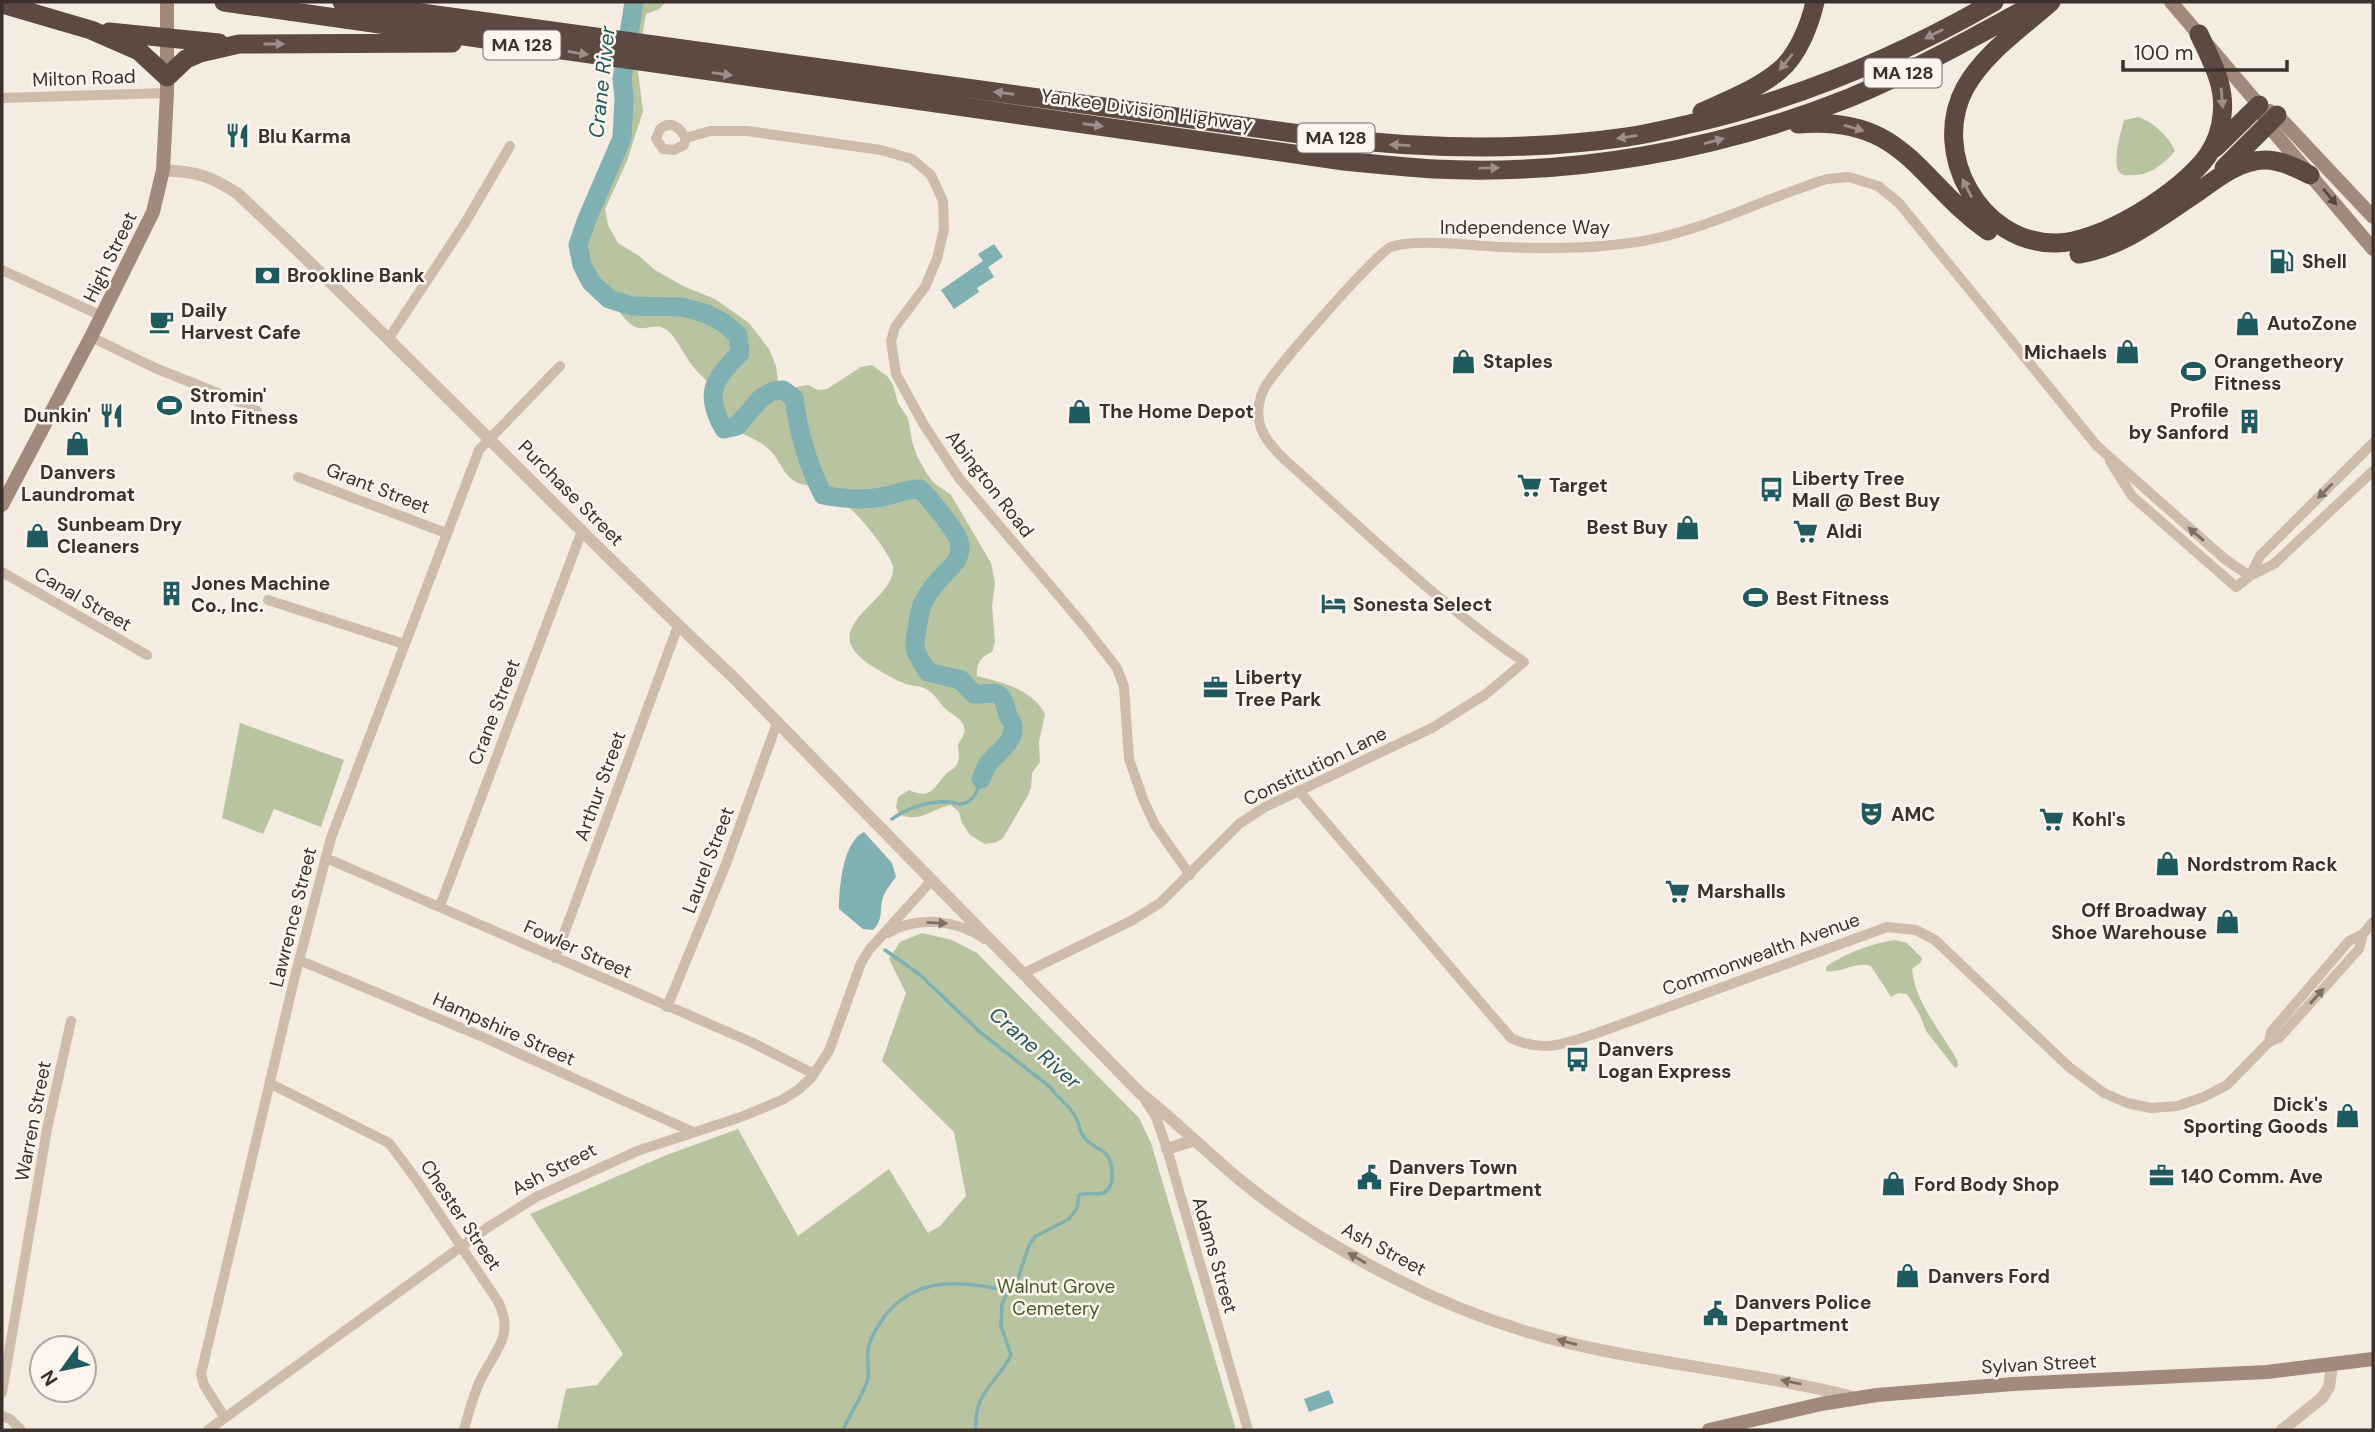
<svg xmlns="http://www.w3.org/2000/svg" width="2375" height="1432" font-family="'DM Sans',sans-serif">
  <rect width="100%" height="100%" fill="#f4ebe1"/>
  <!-- green -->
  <path fill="#b8c4a0" d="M628 2H666L659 9 646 14 637 65 643 111 627 161 605 209 608 225 618 243 639 256 655 270 683 286 715 299 749 323 769 349 776 366 778 382 785 389 808 385 818 390 827 389 861 367 872 365 887 376 893 385 898 403 908 418 912 441 917 456 927 474 934 483 951 495 991 563 995 583 992 606 995 642 992 652C981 656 976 664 977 676 1001 682 1032 689 1045 714L1039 742 1040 762 1032 773 1031 788 1027 797 1003 838 997 842 985 844 970 835 962 823 959 812 951 805C932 808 920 824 899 814L896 807 898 797 909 790C932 800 933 788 946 774 951 770 956 768 958 762 960 757 958 750 958 744 972 726 961 720 948 711 939 704 936 694 926 689 920 686 916 686 910 685 899 683 868 665 860 657 823 623 896 599 893 567 892 556 859 514 849 508 833 496 828 505 814 486 780 485 785 460 764 445 752 436 731 432 724 419 720 412 721 402 717 394 711 383 703 378 696 370 688 362 680 345 672 335 659 320 650 330 638 328 627 325 622 313 614 307 591 289 575 282 572 249 569 213 601 185 612 152 617 138 621 120 621 105 620 98 616 93 617 85 618 76 621 68 623 59 624 52 623 45 624 38 627 24 632 16 628 2Z
    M2139 117C2154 123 2169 136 2175 151 2164 164 2149 176 2132 175 2126 175 2122 177 2118 170 2113 158 2121 132 2124 120Z
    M240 723 344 760 321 827 274 809 263 834 222 818Z
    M922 933 952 940 977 953 1139 1118 1151 1143 1236 1430H557L566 1389 597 1385 623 1354 530 1214 664 1156 738 1129 798 1236 889 1169 928 1233 940 1226 966 1196 954 1132 882 1061 906 993 889 959 900 942Z
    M1895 940 1907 943 1922 958 1921 962 1912 969C1915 1003 1941 1031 1957 1060L1958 1066 1955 1068 1926 1031 1920 1015 1907 994 1898 993 1891 997 1871 966C1855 961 1841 974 1826 971V967C1843 954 1873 943 1895 940Z"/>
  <!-- water -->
  <path fill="#7fb0b2" d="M994 244 1003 257 988 267 994 277 977 288 979 292 954 309 941 290 983 261 978 254Z
    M864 832 892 863 896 877C891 883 886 890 883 897 879 909 884 920 873 930L863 929 839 909C839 888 843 841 864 832Z
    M1329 1390 1334 1403 1309 1412 1304 1399Z"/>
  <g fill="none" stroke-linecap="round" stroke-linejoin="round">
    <!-- stream -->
    <path stroke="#7fb0b2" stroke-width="3.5" d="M892 819C907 808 931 800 950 802 957 803 960 806 967 802 976 798 978 788 981 779
      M885 950 919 974 980 1032 1050 1087C1057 1098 1069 1105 1075 1116 1079 1122 1079 1130 1083 1136 1094 1152 1111 1146 1112 1172 1112 1177 1113 1183 1109 1188 1103 1198 1089 1191 1079 1195L1077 1208 1069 1219 1036 1236 1030 1243 1016 1284 1008 1291 1002 1304 1001 1326 1011 1355C996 1386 974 1390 976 1430
      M843 1430C850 1414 861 1398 867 1382 871 1369 865 1357 869 1345 872 1334 878 1326 884 1317 915 1276 962 1280 1008 1291"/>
    <!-- river -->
    <path stroke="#7fb0b2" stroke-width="19" d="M634 2 622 79 624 98 622 138 587 219 578 245 582 265 591 282 609 299 632 306 683 307 707 314 724 323 738 335 740 353C714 380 703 393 724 429L737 426 761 398 773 391 783 390 794 398C798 431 808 465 823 495 843 499 865 501 886 496 899 493 907 489 920 489 929 498 960 534 960 546 961 562 946 571 937 582 932 588 925 597 922 605 920 611 914 642 915 648 917 656 923 664 928 672L961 680 974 694C996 695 1000 686 1007 712 1008 717 1013 722 1013 727 1015 742 996 753 988 764 985 769 983 774 981 779"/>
    <!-- minor -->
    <path stroke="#cdbbac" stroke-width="10" d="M2 98 167 93
      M686 138C679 127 671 120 660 129L656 139 663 149 674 150 684 145 686 138 710 131H747L881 150 912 159 931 175 943 201 944 229 937 259 925 287 895 327 891 341 896 374 924 425 959 478 1086 628 1117 668 1124 687 1129 759 1143 799 1155 825 1190 875
      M2 270 102 316
      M91 337 155 368 235 400 257 411
      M389 338 465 223 510 146
      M2110 461 2132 496 2236 587 2250 576 2274 564 2373 471
      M298 477 446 533
      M2 572 147 655
      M2250 576 2260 556 2373 443
      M268 600 404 644
      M1299 791 1511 1038C1544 1054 1567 1043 1600 1032L1887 927 1916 930 1935 940 2069 1067 2104 1093 2127 1103 2151 1108 2177 1106 2204 1097 2227 1085 2269 1042 2279 1038 2359 949 2363 934
      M326 858 751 1042 814 1074
      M440 906 582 531
      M888 933C919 915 957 920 985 939
      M555 958 678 626
      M299 960 485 1038 693 1132
      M1022 974 1131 921 1160 903 1239 824 1265 807 1432 728 1486 694 1524 662C1437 603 1362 528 1284 459 1268 443 1255 428 1259 404 1260 399 1262 393 1264 389 1271 373 1377 252 1391 247 1415 238 1475 246 1502 247 1545 249 1588 249 1630 243 1696 235 1762 199 1827 179L1849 177 1878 186 1899 203 2097 446 2226 560 2250 576
      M667 1007 726 864 777 723
      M2269 1042 2271 1032 2349 941 2363 934 2373 922
      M271 1084 389 1143 416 1179 499 1303C515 1338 493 1352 479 1383 473 1398 468 1414 464 1430
      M1145 1100 1156 1117 1167 1149 1248 1430
      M2 1393 47 1129 71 1021
      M2 1416 10 1419 21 1430
      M225 1418 204 1385 201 1374 294 980 331 838 479 450 560 366
      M208 1430 487 1228 536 1197 637 1151 741 1117 782 1100 798 1090 811 1078 829 1051 861 963 869 950 931 881"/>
    <!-- tertiary -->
    <path stroke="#cdbbac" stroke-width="12" d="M163 170C196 172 210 175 238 194 406 351 564 519 732 676L1140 1093C1175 1120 1206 1152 1240 1180 1286 1218 1339 1250 1392 1277 1454 1309 1523 1334 1591 1348 1680 1367 1769 1375 1857 1398
      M1167 1149 1195 1140
      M2282 1430 2322 1398 2329 1387 2332 1366"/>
    <!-- secondary -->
    <path stroke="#a18a7d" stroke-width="14" d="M2171 2 2259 105 2267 124 2373 249
      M2270 111 2277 115 2373 217
      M2 505 91 337 153 212 163 170 167 93V2
      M1709 1430 1821 1404 1877 1395 2013 1384 2267 1372 2373 1359"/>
    <!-- motorway -->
    <path stroke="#5c4a42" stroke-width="19" d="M224 2 1344 161C1374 164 1404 167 1434 169 1574 176 1719 150 1849 98 1914 71 1976 36 2038 2
      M342 2 1314 136C1418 149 1522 152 1627 137 1649 134 1672 128 1694 123 1800 98 1900 56 1994 2
      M2051 2C2022 28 1984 53 1965 88 1930 153 1980 243 2055 243 2100 244 2183 191 2208 155 2216 143 2221 129 2222 115 2226 86 2211 60 2199 34
      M2 4 91 30 139 51 167 77 186 59 200 53 239 44 452 43
      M109 32 219 43
      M1702 112C1728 100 1758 89 1780 70 1798 55 1810 24 1815 2
      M1798 124C1905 115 1916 180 1988 231
      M2215 148 2259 105
      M2224 168 2277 115
      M2079 254C2124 247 2161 216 2198 192 2217 178 2240 160 2265 160 2281 160 2297 168 2310 175"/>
  </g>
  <!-- one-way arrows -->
  <defs><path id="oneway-solid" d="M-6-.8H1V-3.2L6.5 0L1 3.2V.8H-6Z" transform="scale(1.75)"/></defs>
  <g fill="#9c8e87">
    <use href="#oneway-solid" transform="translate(1934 34) rotate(153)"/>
    <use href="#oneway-solid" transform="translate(274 44)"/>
    <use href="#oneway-solid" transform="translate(578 53) rotate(9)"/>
    <use href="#oneway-solid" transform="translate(1786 62) rotate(129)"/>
    <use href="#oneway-solid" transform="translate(722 74) rotate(8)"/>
    <use href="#oneway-solid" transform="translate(1004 93) rotate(-172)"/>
    <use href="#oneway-solid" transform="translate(2222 98) rotate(85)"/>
    <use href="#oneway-solid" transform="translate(1093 125) rotate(8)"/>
    <use href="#oneway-solid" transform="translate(1854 128) rotate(16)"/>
    <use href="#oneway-solid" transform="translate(1627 137) rotate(171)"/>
    <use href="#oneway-solid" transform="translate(1714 141) rotate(-15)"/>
    <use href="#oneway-solid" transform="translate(1400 145) rotate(-177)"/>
    <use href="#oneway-solid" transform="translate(1489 168) rotate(-1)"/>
    <use href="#oneway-solid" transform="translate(1967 188) rotate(-117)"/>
  </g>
  <use fill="#544640" href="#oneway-solid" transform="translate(2330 197) rotate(50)"/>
  <g fill="#7d6f65">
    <use href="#oneway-solid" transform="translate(2325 491) rotate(135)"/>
    <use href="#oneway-solid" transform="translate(2196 534) rotate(-139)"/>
    <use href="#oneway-solid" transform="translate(937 923) rotate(3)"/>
    <use href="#oneway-solid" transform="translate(2317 996) rotate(-48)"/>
    <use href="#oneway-solid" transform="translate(1357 1258) rotate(-150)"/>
    <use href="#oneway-solid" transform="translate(1567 1342) rotate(-165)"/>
    <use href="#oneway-solid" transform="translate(1791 1382) rotate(-169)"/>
  </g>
  <!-- icons -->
  <defs>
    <symbol id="restaurant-bare" viewBox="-9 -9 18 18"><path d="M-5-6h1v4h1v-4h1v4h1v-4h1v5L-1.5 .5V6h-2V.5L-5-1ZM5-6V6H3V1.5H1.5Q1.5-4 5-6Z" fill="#1f5a5e" stroke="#fbf5ee" stroke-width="2.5" paint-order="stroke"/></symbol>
    <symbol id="fuel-bare" viewBox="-9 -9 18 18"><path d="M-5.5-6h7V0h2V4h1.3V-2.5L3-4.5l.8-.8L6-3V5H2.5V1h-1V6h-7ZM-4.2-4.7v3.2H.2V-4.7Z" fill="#1f5a5e" stroke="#fbf5ee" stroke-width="2.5" paint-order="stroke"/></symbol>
    <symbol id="bank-bare" viewBox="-9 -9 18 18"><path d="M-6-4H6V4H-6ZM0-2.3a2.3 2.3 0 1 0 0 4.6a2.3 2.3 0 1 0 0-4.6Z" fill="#1f5a5e" stroke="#fbf5ee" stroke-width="2.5" paint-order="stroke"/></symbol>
    <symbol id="cafe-bare" viewBox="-9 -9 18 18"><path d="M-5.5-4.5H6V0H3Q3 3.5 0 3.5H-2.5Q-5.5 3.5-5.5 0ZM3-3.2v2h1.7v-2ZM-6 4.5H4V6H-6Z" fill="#1f5a5e" stroke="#fbf5ee" stroke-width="2.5" paint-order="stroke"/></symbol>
    <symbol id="shop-bare" viewBox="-9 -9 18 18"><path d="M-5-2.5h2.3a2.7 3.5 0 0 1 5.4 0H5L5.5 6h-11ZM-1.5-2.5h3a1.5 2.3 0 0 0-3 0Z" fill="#1f5a5e" stroke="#fbf5ee" stroke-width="2.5" paint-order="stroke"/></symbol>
    <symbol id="stadium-bare" viewBox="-9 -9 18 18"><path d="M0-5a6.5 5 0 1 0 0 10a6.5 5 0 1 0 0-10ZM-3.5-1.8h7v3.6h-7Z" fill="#1f5a5e" stroke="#fbf5ee" stroke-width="2.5" paint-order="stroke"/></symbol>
    <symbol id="building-bare" viewBox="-9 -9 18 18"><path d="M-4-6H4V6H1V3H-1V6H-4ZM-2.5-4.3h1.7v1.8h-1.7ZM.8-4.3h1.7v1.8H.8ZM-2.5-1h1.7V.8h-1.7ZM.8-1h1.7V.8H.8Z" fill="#1f5a5e" stroke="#fbf5ee" stroke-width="2.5" paint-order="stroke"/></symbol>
    <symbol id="supermarket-bare" viewBox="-9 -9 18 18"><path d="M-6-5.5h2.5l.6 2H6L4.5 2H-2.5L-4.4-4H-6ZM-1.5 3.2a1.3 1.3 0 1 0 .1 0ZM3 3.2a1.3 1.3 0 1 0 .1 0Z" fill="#1f5a5e" stroke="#fbf5ee" stroke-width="2.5" paint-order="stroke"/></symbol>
    <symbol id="bus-bare" viewBox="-9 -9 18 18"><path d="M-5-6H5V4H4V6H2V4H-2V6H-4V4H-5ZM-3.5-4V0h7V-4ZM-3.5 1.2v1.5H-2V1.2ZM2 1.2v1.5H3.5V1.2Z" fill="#1f5a5e" stroke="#fbf5ee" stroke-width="2.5" paint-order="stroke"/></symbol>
    <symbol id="hotel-bare" viewBox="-9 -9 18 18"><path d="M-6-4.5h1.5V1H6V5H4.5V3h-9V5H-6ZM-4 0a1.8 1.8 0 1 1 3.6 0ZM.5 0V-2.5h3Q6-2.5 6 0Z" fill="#1f5a5e" stroke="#fbf5ee" stroke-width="2.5" paint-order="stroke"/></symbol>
    <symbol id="office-bare" viewBox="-9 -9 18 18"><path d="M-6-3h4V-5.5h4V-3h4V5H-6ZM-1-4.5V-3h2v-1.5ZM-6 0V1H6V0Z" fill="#1f5a5e" stroke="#fbf5ee" stroke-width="2.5" paint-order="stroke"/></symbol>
    <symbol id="theatre-bare" viewBox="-9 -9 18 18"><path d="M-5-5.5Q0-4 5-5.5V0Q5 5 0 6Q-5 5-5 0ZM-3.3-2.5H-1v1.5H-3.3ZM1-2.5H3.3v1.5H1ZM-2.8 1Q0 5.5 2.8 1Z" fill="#1f5a5e" stroke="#fbf5ee" stroke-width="2.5" paint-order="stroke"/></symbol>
    <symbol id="civic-bare" viewBox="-9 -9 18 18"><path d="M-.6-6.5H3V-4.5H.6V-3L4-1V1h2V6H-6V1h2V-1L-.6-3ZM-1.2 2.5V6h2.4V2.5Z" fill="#1f5a5e" stroke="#fbf5ee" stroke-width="2.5" paint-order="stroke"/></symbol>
  </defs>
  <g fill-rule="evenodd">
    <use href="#restaurant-bare" x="220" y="118" width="35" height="35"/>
    <use href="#fuel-bare" x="2264" y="244" width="35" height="35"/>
    <use href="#bank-bare" x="250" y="258" width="35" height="35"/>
    <use href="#cafe-bare" x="144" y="304" width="35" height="35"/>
    <use href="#shop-bare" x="2230" y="306" width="35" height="35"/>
    <use href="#shop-bare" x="2110" y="334" width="35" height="35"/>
    <use href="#shop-bare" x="1446" y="344" width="35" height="35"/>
    <use href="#stadium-bare" x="2176" y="354" width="35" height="35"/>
    <use href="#stadium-bare" x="152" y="388" width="35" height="35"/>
    <use href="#shop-bare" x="1062" y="394" width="35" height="35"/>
    <use href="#restaurant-bare" x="94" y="398" width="35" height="35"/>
    <use href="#building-bare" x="2232" y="404" width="35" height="35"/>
    <use href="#shop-bare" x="60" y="426" width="35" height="35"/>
    <use href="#supermarket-bare" x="1512" y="468" width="35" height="35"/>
    <use href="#bus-bare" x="1754" y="472" width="35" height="35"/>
    <use href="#shop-bare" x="1670" y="510" width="35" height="35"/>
    <use href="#supermarket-bare" x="1788" y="514" width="35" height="35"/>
    <use href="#shop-bare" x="20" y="518" width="35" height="35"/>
    <use href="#building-bare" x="154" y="576" width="35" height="35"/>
    <use href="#stadium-bare" x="1738" y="580" width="35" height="35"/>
    <use href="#hotel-bare" x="1316" y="586" width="35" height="35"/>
    <use href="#office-bare" x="1198" y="670" width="35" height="35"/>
    <use href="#theatre-bare" x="1854" y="796" width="35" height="35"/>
    <use href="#supermarket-bare" x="2034" y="802" width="35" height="35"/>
    <use href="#shop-bare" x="2150" y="846" width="35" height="35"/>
    <use href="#supermarket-bare" x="1660" y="874" width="35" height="35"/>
    <use href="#shop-bare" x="2210" y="904" width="35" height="35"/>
    <use href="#bus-bare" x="1560" y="1042" width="35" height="35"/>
    <use href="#shop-bare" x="2330" y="1098" width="35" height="35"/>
    <use href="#office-bare" x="2144" y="1158" width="35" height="35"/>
    <use href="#civic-bare" x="1352" y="1160" width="35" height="35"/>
    <use href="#shop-bare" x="1876" y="1166" width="35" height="35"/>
    <use href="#shop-bare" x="1890" y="1258" width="35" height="35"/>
    <use href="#civic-bare" x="1698" y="1296" width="35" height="35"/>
  </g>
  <g text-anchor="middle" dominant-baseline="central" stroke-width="5" stroke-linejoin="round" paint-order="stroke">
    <!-- shield labels -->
    <g fill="#fbf5ee" stroke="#756b66" stroke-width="2">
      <rect x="483.5" y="30.5" width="77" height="29" rx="5"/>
      <rect x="1864.5" y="58.5" width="77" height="29" rx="5"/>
      <rect x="1297.5" y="123.5" width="77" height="29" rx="5"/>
    </g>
    <g font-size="18" font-weight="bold" fill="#3b302b">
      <text x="522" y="45">MA 128</text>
      <text x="1903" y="73">MA 128</text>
      <text x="1336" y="138">MA 128</text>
    </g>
    <!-- street labels -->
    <g font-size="19" fill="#3b302b" stroke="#fbf5ee">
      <text transform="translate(84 78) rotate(-2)">Milton Road</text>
      <text transform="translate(1147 110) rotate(8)">Yankee Division Highway</text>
      <text x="1525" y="227">Independence Way</text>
      <text transform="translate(110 257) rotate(-64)">High Street</text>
      <text transform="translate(990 484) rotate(52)">Abington Road</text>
      <text transform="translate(378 488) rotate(21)">Grant Street</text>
      <text transform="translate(571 493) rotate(45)">Purchase Street</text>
      <text transform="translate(83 599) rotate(30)">Canal Street</text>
      <text transform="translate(494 712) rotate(-69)">Crane Street</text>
      <text transform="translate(1315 766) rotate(-26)">Constitution Lane</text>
      <text transform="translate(600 786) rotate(-70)">Arthur Street</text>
      <text transform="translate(708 860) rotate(-69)">Laurel Street</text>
      <text transform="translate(293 917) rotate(-76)">Lawrence Street</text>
      <text transform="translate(578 949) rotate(24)">Fowler Street</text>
      <text transform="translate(1761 954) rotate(-20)">Commonwealth Avenue</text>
      <text transform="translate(504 1029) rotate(24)">Hampshire Street</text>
      <text transform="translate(33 1121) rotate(-79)">Warren Street</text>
      <text transform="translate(554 1169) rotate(-27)">Ash Street</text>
      <text transform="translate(461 1215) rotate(56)">Chester Street</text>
      <text transform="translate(1384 1249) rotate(28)">Ash Street</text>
      <text transform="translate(1215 1255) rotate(74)">Adams Street</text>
      <text transform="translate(2039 1364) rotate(-3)">Sylvan Street</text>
    </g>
    <!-- poi labels -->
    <g font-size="19" font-weight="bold" fill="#3b302b" stroke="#fbf5ee" text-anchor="start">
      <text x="258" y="136">Blu Karma</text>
      <text x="2302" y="261">Shell</text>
      <text x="287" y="275">Brookline Bank</text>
      <text x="181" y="310">Daily<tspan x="181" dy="22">Harvest Cafe</tspan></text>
      <text x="2267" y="323">AutoZone</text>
      <text x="2107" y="352" text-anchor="end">Michaels</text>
      <text x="1483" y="361">Staples</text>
      <text x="2214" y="361">Orangetheory<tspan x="2214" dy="22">Fitness</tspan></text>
      <text x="190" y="395">Stromin'<tspan x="190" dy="22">Into Fitness</tspan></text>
      <text x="2229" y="410" text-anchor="end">Profile<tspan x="2229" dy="22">by Sanford</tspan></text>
      <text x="1099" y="411">The Home Depot</text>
      <text x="91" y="415" text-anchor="end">Dunkin'</text>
      <text x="78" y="472" text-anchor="middle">Danvers<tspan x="78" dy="22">Laundromat</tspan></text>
      <text x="1792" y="478">Liberty Tree<tspan x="1792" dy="22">Mall @ Best Buy</tspan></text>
      <text x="1549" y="485">Target</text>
      <text x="57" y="524">Sunbeam Dry<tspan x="57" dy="22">Cleaners</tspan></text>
      <text x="1668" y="527" text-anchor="end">Best Buy</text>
      <text x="1826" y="531">Aldi</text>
      <text x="191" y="583">Jones Machine<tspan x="191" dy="22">Co., Inc.</tspan></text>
      <text x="1776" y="598">Best Fitness</text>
      <text x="1353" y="604">Sonesta Select</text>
      <text x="1235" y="677">Liberty<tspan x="1235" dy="22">Tree Park</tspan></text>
      <text x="1891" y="814">AMC</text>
      <text x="2072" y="819">Kohl's</text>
      <text x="2187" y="864">Nordstrom Rack</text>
      <text x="1697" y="891">Marshalls</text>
      <text x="2207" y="910" text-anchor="end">Off Broadway<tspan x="2207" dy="22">Shoe Warehouse</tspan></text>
      <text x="1598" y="1049">Danvers<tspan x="1598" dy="22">Logan Express</tspan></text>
      <text x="2328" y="1104" text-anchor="end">Dick's<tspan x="2328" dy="22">Sporting Goods</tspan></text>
      <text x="1389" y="1167">Danvers Town<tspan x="1389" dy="22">Fire Department</tspan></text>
      <text x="2181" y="1176">140 Comm. Ave</text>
      <text x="1914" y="1184">Ford Body Shop</text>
      <text x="1928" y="1276">Danvers Ford</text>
      <text x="1735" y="1302">Danvers Police<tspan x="1735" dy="22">Department</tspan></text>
    </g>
    <!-- park labels -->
    <g font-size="19" fill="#4a5a2e" stroke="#fbf5ee">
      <text x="1056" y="1286">Walnut Grove<tspan x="1056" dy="22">Cemetery</tspan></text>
    </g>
    <!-- water labels -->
    <g font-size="21" font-style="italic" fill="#1f5a5e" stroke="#fbf5ee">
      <text transform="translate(602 82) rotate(-84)">Crane River</text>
      <text transform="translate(1035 1048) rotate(41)">Crane River</text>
    </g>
  </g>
  <!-- border -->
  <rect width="2375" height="1432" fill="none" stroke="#3b302b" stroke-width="7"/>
  <!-- north arrow -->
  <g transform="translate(63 1369) rotate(237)"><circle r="33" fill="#fbf5ee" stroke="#aea6a0" stroke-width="2"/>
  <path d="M0-5L12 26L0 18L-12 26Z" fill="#1f5a5e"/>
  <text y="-10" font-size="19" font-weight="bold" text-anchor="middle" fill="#3b302b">N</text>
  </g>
  <!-- scale -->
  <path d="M2123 60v10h164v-10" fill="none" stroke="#3b302b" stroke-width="3.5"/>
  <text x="2134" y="60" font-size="21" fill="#3b302b" stroke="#fbf5ee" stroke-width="5" paint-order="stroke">100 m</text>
</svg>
